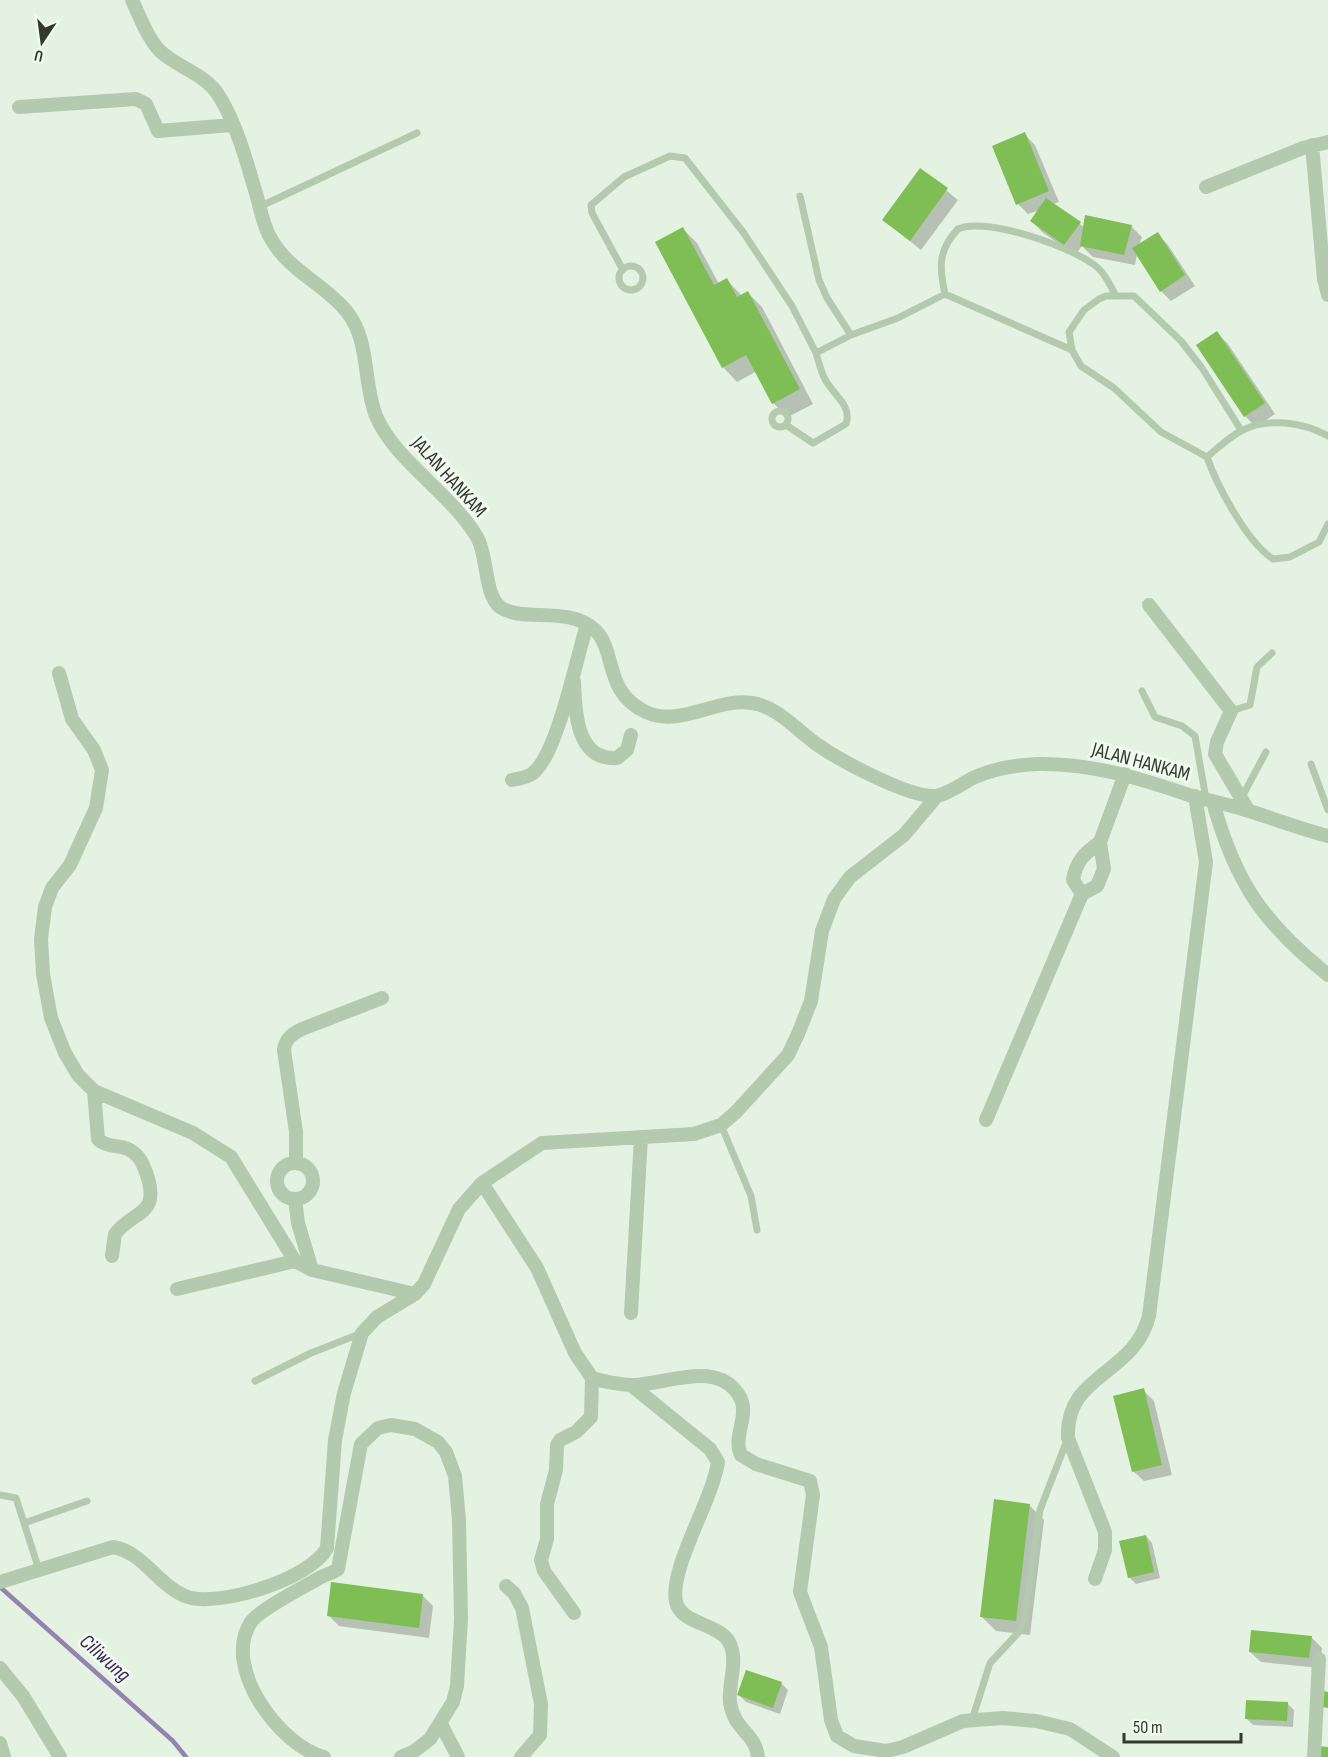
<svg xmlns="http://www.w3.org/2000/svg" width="1328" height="1757" font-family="'Sofia Sans Condensed',sans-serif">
  <rect width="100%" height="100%" fill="#e4f2e2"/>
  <!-- shadow -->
  <path fill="#0003" d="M1024 134 1035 145 1059 202 1053 204 1085 228 1131 226 1142 237 1139 245 1158 234 1168 245 1195 286 1171 301 1161 291 1137 254 1135 265 1093 257 1082 246 1075 255 1042 232 1032 221 1040 210 1028 214 1018 204Z
    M921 170 958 200 921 250 884 220Z
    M683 229 697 243 719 284 727 280 742 296 748 293 762 307 813 404 788 417 773 403 757 371 737 382 723 367Z
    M1217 333 1228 344 1275 414 1256 427 1245 416 1198 346Z
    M1143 1390 1154 1401 1172 1475 1144 1481 1133 1471Z
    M1030 1506 1044 1520 1030 1635 996 1631 981 1616Z
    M1146 1536 1152 1543 1160 1578 1136 1584 1129 1577Z
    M423 1596 433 1606 429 1638 339 1626 328 1615Z
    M1311 1637 1322 1648 1320 1668 1261 1662 1250 1652Z
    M781 1683 788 1690 780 1714 746 1702 739 1695Z
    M1287 1703 1294 1710 1293 1727 1253 1725 1246 1718Z"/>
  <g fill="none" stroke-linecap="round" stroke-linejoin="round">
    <!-- stream -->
    <path stroke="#9483ae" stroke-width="4.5" d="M0 1587 173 1741 186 1757"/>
  </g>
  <!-- building -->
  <path fill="#7ebe55" d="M1025 132 1049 191 1016 205 992 146Z
    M920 168 948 188 910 241 882 220Z
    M1046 198 1081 222 1064 245 1030 221Z
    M1085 215 1132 225 1124 255 1080 246Z
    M683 227 714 285 727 278 737 297 748 291 800 389 772 404 746 355 722 368 655 242Z
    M1158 232 1185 275 1160 292 1132 248Z
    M1217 331 1265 403 1244 417 1196 345Z
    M1144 1388 1162 1465 1132 1472 1113 1396Z
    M994 1499 1030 1504 1016 1621 980 1617Z
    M1146 1535 1154 1572 1128 1578 1119 1541Z
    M331 1582 423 1594 419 1628 327 1616Z
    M1251 1630 1312 1636 1309 1658 1249 1652Z
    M746 1670 782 1682 773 1708 737 1695Z
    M1323 1691 1328 1692V1708L1322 1707Z
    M1246 1700 1288 1702 1287 1721 1245 1719Z
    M1319 1746 1328 1747V1757H1319Z"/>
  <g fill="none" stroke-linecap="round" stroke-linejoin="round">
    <!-- service -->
    <path stroke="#b4caaf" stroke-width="7" d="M800 196 819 280 827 298 851 335
      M259 207 417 133
      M619 278a12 12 0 1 1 24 0a12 12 0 1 1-24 0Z
      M623 270 592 213 591 205 624 177 670 156 685 158 743 232 792 306 816 353 851 335 898 318 945 294 1072 350
      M945 294C939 267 938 250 958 229 986 216 1076 248 1098 268 1106 275 1111 287 1116 296
      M772 419a8 8 0 1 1 16 0a8 8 0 1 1-16 0Z
      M786 425 813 443 846 424C852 406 835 396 826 381 821 373 819 362 816 353
      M1328 436C1303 422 1267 417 1241 431 1229 437 1217 449 1207 457 1217 486 1247 542 1273 559L1290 557 1319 542 1328 524
      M1207 457 1161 432 1114 388 1081 366 1072 350 1069 332 1084 310 1099 299 1106 296H1134L1181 341 1202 368 1241 430
      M1142 691 1155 717 1182 726 1195 736 1206 799
      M1231 711 1250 705 1257 667 1272 653
      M1311 764 1328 810
      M1242 797 1266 752
      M721 1125 751 1196 757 1230
      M255 1381 311 1353 362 1333
      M0 1495 16 1498 24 1523
      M39 1570 24 1523 87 1501
      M972 1720 990 1663 1019 1632 1024 1620 1040 1510 1067 1440"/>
    <!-- minor -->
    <path stroke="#b4caaf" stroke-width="14" d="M132 0C140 17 147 37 160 51 178 68 206 74 219 96 236 123 246 159 255 190 260 205 262 223 270 237 288 271 325 284 347 312 370 340 363 383 376 416 395 461 450 492 477 537 488 556 484 594 500 607 522 623 568 605 595 630 617 651 603 692 646 712 680 728 717 697 752 703 776 706 796 729 815 743 837 759 909 798 936 796 947 795 963 783 973 778 994 768 1015 765 1038 764 1092 763 1142 779 1192 796 1211 801 1230 805 1249 811 1275 819 1301 829 1328 836
      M19 107 136 99 146 104 158 131 232 125
      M1312 145 1324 279 1328 295
      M1206 187 1303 148 1328 142
      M1149 605 1231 711 1217 742 1215 754 1248 810
      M59 673 72 719 94 750 102 770 96 808 70 865 52 888 45 907 41 939 43 974 51 1018 65 1053 78 1075 94 1091 193 1133 231 1157 295 1261 312 1270 415 1294
      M574 681C575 711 576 761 617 758L627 750 631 735
      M512 780C522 778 531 777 537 769 558 747 577 658 587 624
      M1213 802C1235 882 1263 923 1328 975
      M1082 894 1073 880C1076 861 1085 853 1100 842
      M94 1091 98 1139C105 1147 119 1145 128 1149 140 1155 143 1164 147 1175 160 1216 135 1209 115 1234L112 1256
      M986 1120 1082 894 1097 886 1104 869 1100 842 1125 774
      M296 1163V1132L284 1050C285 1039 292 1034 302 1029L382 998
      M277 1181a18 18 0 1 1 36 0a18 18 0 1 1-36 0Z
      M482 1183 537 1268 575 1353 592 1378C606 1382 619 1385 633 1385 666 1385 718 1358 740 1397 750 1416 732 1437 741 1455L756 1464 810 1481 813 1495 800 1592 821 1647 831 1720 837 1736 854 1746 886 1751 903 1747 963 1721 1003 1718 1036 1721 1070 1729 1113 1757
      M295 1199 298 1223 312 1270
      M177 1289 295 1261
      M631 1313 641 1137
      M631 1385 710 1449 718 1462C712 1502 669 1568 676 1602 681 1624 718 1623 729 1642 739 1660 728 1683 730 1702 734 1731 755 1732 758 1757
      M1095 1579 1105 1550V1532L1068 1438C1065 1373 1134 1376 1149 1316L1206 862 1195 796
      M0 1582 113 1547C143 1552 158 1585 185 1596 216 1609 311 1579 327 1548L335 1440 344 1393 362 1333 377 1317 415 1294 424 1284 459 1209 482 1183 542 1143 694 1134 721 1125 736 1112 788 1055 798 1034 811 1001 822 931 834 899 850 877 904 835 937 796
      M506 1586 514 1593 522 1608 541 1704 540 1735 521 1757
      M574 1613 544 1571 541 1560 547 1539V1504L556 1470 557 1445 560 1440 576 1432 591 1417 592 1378
      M0 1668 23 1696 60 1757
      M441 1724 458 1757
      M0 1743 4 1757
      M324 1757C280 1746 221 1667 251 1622 260 1609 306 1586 321 1577 327 1574 333 1573 338 1569L361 1444 378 1428 391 1425 415 1429 438 1442 446 1452 455 1476 459 1520 461 1619 457 1686 453 1702 430 1739 413 1752 401 1757
      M1314 1757 1319 1659"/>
  </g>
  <g text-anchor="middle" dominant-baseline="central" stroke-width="6" stroke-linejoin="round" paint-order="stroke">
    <!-- street labels -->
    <g font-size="20" fill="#313a2c" stroke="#f0faef">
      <text transform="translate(449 477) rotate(48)">JALAN HANKAM</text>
      <text transform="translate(1141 762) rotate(15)">JALAN HANKAM</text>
    </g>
    <!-- water labels -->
    <g font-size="21" font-style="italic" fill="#3b2459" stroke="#f0faef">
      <text transform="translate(105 1658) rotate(42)">Ciliwung</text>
    </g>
  </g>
  <!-- north arrow -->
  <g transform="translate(42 42) rotate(193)" stroke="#f0faef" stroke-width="4.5" paint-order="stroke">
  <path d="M0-4.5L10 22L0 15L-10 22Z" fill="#313a2c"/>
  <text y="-9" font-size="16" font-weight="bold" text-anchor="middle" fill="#313a2c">U</text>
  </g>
  <!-- scale -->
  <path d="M1124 1733v9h117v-9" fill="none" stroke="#313a2c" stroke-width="3"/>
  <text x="1133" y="1733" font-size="18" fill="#313a2c" stroke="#f0faef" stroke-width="4.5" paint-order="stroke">50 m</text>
</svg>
